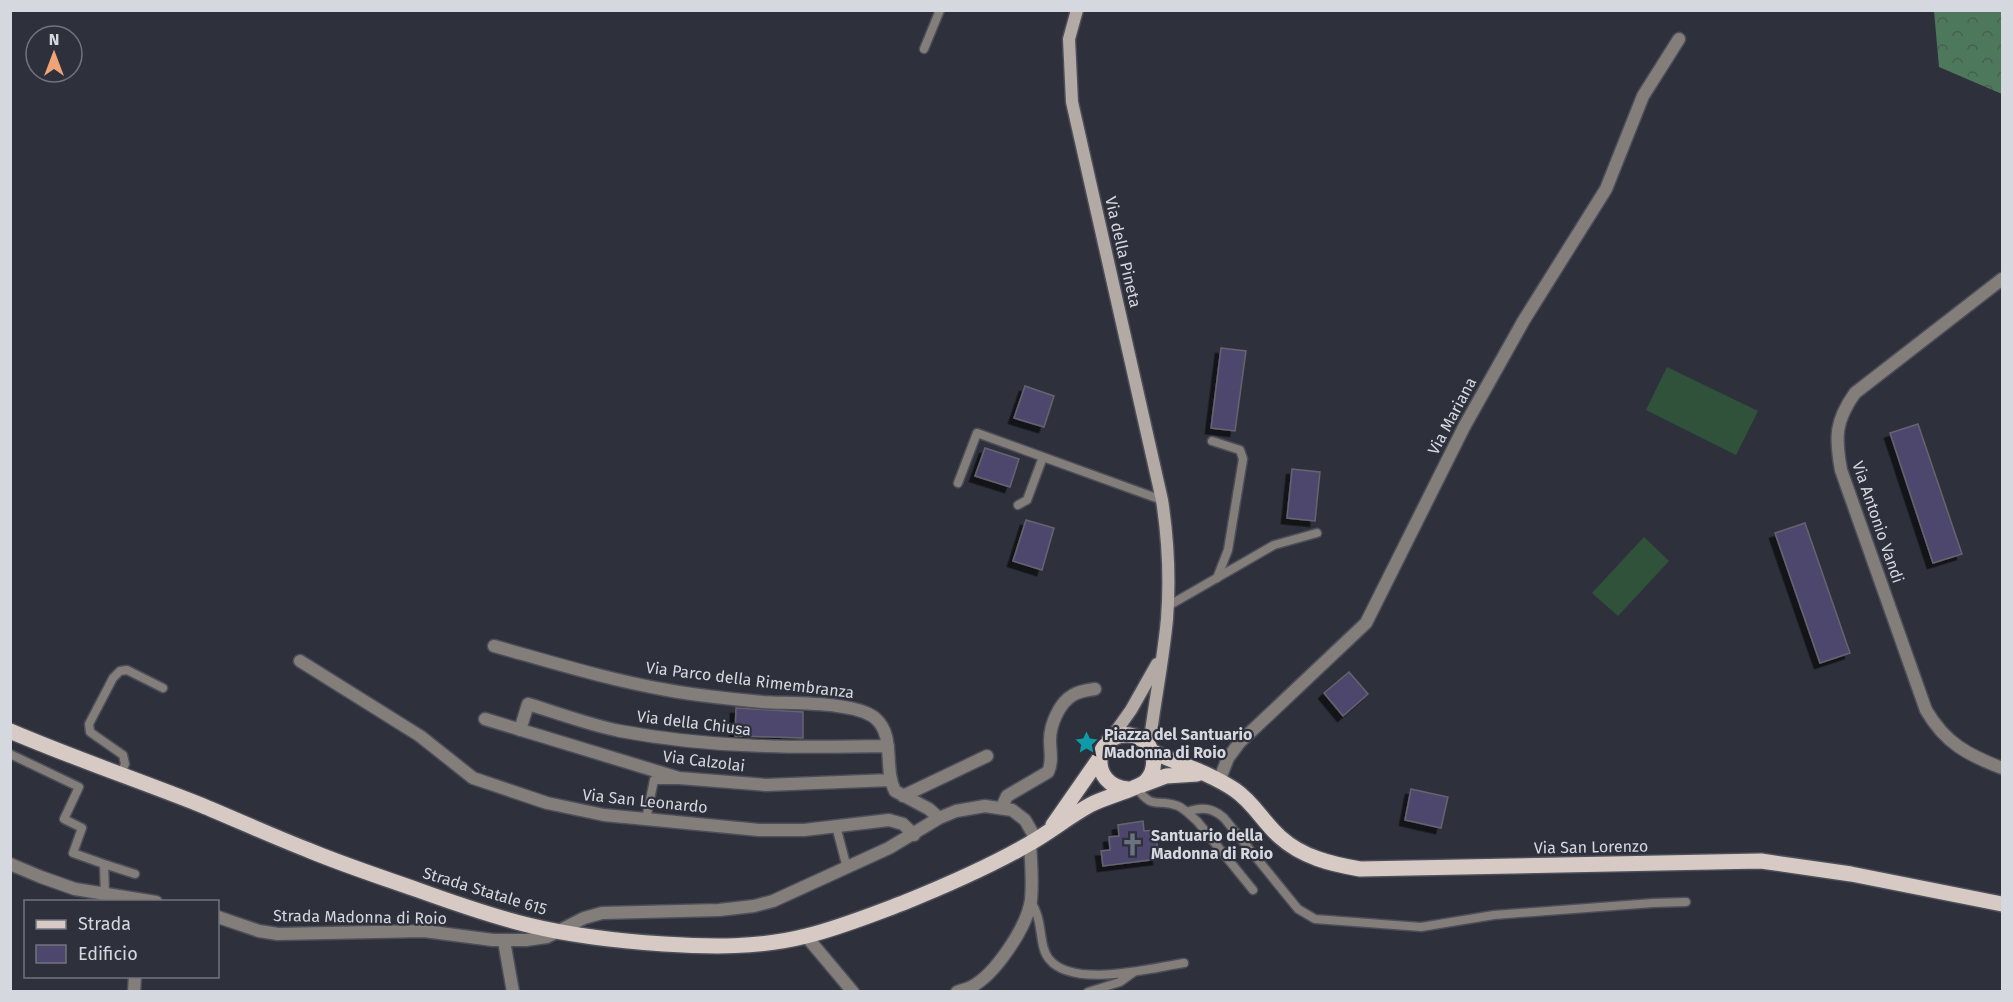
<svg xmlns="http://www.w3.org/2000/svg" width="2013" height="1002" font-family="'Fira Sans',sans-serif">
  <defs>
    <pattern id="forest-crowns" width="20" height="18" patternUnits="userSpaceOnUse" patternTransform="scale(1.5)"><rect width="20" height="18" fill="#4e785c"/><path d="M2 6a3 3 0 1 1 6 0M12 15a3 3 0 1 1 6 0" fill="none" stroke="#485f51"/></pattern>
    <filter id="shadow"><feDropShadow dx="-5.5" dy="5.5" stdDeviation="0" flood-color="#0009"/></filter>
  </defs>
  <rect width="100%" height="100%" fill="#2e313b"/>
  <!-- forest -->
  <path fill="url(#forest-crowns)" d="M1934 11H2002V94L1939 67Z"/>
  <!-- pitch -->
  <path fill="#30523b" d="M1667 367 1758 411 1736 455 1646 410Z
    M1644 537 1669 561 1618 616 1592 593Z"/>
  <!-- building -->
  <path fill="#4d476e" stroke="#666470" stroke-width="1.5" filter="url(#shadow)" d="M1221 348 1246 351 1235 431 1211 428Z
    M1025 386 1054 396 1044 427 1014 418Z
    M1918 424 1962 554 1933 563 1890 433Z
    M985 448 1019 459 1010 487 975 476Z
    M1292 469 1320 472 1315 521 1287 518Z
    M1026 520 1054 528 1042 570 1013 561Z
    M1805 523 1850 653 1820 663 1775 533Z
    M1349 672 1368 694 1343 716 1324 693Z
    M736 708 803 712V738L735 736Z
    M1411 789 1448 797 1441 828 1405 820Z
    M1143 821 1144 831 1156 830 1158 859 1103 866 1101 851 1110 850 1109 837 1119 836 1118 825Z"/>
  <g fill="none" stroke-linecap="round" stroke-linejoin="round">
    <defs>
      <path id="lane" d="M924 49 940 10
        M1212 441 1240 450 1243 459 1228 550 1217 578
        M958 483 977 433 1162 500
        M1018 505 1027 500 1043 457
        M1168 606 1274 545 1317 533
        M10 754 79 787 64 819 82 828 73 853 104 864 105 895
        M121 774 125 764 123 755 90 732 89 724 113 678 120 671 127 670 163 688
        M1136 787C1154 812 1156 797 1178 806 1185 809 1191 816 1197 821L1253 890
        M1187 812C1202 806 1213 808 1224 818L1298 909 1315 919 1421 927 1494 915 1653 903 1686 902
        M646 819 654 780H676
        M836 826 847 868
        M104 864 135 874
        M1031 902C1044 921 1038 946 1049 959 1073 989 1151 968 1184 963
        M1088 992 1120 982 1134 972"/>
      <path id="street" d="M2002 279 1855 393C1835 421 1835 437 1841 470L1926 710C1945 743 1968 755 2002 768
        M494 646C551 662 609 680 667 690 699 696 731 699 763 702 791 704 854 701 875 718 896 736 883 768 895 791L929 809 939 818
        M300 661 420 736 473 778 547 803 604 815 759 830H804L889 820 903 824 914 835
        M485 719 679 778 766 785 891 780
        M520 730 528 704C558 713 589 725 620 731 710 748 796 748 888 746
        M1219 781 1228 758 1240 742 1366 623 1464 427 1524 320 1606 189 1643 96 1679 39
        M903 796 987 756
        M1002 807 1007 796 1048 772C1053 762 1050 751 1050 740 1050 725 1059 703 1073 695 1079 691 1088 690 1095 689
        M10 864 41 877 75 889 156 902
        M218 917 259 931 278 934 424 931 493 940H526L547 937 584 918 602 913 719 910 754 906 773 901 889 848 939 818 956 811 985 806 1012 810 1025 820 1036 839
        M806 936 853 992
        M504 941 513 992
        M134 992 135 976
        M957 992C962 990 967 989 971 987 995 975 1027 927 1031 900 1033 881 1031 862 1030 843"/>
      <path id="secondary" d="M1077 10 1069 39 1072 102 1162 500C1168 539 1170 580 1167 619 1163 662 1154 705 1149 747
        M1109 741 1131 710 1157 664"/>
      <path id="primary" d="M10 731C73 758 138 780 201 805 237 820 272 836 308 850 344 865 381 877 418 890 454 903 491 916 528 925 573 936 618 941 664 944 711 947 759 948 806 936 839 928 871 915 903 903 945 886 987 868 1027 845 1049 833 1068 817 1090 805 1104 797 1138 789 1146 781 1156 771 1156 754 1147 744 1142 738 1136 736 1129 735 1093 732 1088 786 1128 789
        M1151 751C1179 764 1210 773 1235 790 1254 803 1263 822 1280 837 1302 857 1331 864 1360 869L1761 861 1851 874 2002 904
        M1142 785 1166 776 1197 774
        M1053 825 1099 759"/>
    </defs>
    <!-- lane casing -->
    <use href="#lane" stroke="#4c4f59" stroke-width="11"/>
    <!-- street casing -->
    <use href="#street" stroke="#4c4f59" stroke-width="15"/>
    <!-- secondary casing -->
    <use href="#secondary" stroke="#4c4f59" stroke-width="15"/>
    <!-- primary casing -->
    <use href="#primary" stroke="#4c4f59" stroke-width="18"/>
    <!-- lane -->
    <use href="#lane" stroke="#847e7b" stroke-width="8"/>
    <!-- street -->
    <use href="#street" stroke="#847e7b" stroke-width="12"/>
    <!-- secondary -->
    <use href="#secondary" stroke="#b3a9a5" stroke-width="12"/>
    <!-- primary -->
    <use href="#primary" stroke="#d7cac5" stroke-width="15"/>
  </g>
  <!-- icons -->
  <defs>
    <symbol id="sight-bare" viewBox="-9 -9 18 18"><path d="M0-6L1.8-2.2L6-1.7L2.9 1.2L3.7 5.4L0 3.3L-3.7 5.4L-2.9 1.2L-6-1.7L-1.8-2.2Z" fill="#0f9aa8" stroke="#2e313b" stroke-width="2.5" paint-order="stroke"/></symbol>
    <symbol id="church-bare" viewBox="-9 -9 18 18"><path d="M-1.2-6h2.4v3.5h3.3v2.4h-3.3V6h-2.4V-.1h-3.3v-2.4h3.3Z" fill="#6b7280" stroke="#2e313b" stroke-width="2.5" paint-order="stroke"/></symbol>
  </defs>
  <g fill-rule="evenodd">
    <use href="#sight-bare" x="1070" y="726" width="33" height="33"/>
    <use href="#church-bare" x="1116" y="828" width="33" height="33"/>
  </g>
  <g text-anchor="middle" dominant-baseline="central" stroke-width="4.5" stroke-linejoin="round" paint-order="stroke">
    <!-- street labels -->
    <g font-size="16" fill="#d6d8df" stroke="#2e313b">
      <text transform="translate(1123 252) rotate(77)">Via della Pineta</text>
      <text transform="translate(1452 416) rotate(-62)">Via Mariana</text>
      <text transform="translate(1878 522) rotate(71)">Via Antonio Vandi</text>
      <text transform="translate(750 680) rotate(7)">Via Parco della Rimembranza</text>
      <text transform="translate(694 723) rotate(7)">Via della Chiusa</text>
      <text transform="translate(704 761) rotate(7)">Via Calzolai</text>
      <text transform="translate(645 801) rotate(6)">Via San Leonardo</text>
      <text transform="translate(1591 847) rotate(-1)">Via San Lorenzo</text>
      <text transform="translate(485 891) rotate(17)">Strada Statale 615</text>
      <text transform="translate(360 917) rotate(1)">Strada Madonna di Roio</text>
    </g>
    <!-- poi labels -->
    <g font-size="16" font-weight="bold" fill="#d6d8df" stroke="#2e313b" text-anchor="start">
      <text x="1104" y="734">Piazza del Santuario<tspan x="1104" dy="18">Madonna di Roio</tspan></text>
      <text x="1151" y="835">Santuario della<tspan x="1151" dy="18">Madonna di Roio</tspan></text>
    </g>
  </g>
  <!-- border -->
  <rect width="2013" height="1002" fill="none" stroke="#d6d8df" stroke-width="24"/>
  <!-- legend -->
  <rect x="24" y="900" width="195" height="78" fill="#2e313b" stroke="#71747d" stroke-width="1.5"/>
  <rect x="36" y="920" width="30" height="9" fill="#d7cac5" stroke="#71747d" stroke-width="1.5"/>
  <text x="78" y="930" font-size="18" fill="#d6d8df">Strada</text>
  <rect x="36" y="945" width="30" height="18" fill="#4d476e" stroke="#71747d" stroke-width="1.5"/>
  <text x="78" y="960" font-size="18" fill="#d6d8df">Edificio</text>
  <!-- north arrow -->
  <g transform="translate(54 54)"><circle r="28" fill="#2e313b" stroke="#71747d" stroke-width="1.5"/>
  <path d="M0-4.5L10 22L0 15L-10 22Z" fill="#efa378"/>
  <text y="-9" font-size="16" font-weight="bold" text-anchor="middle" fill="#d6d8df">N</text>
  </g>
</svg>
